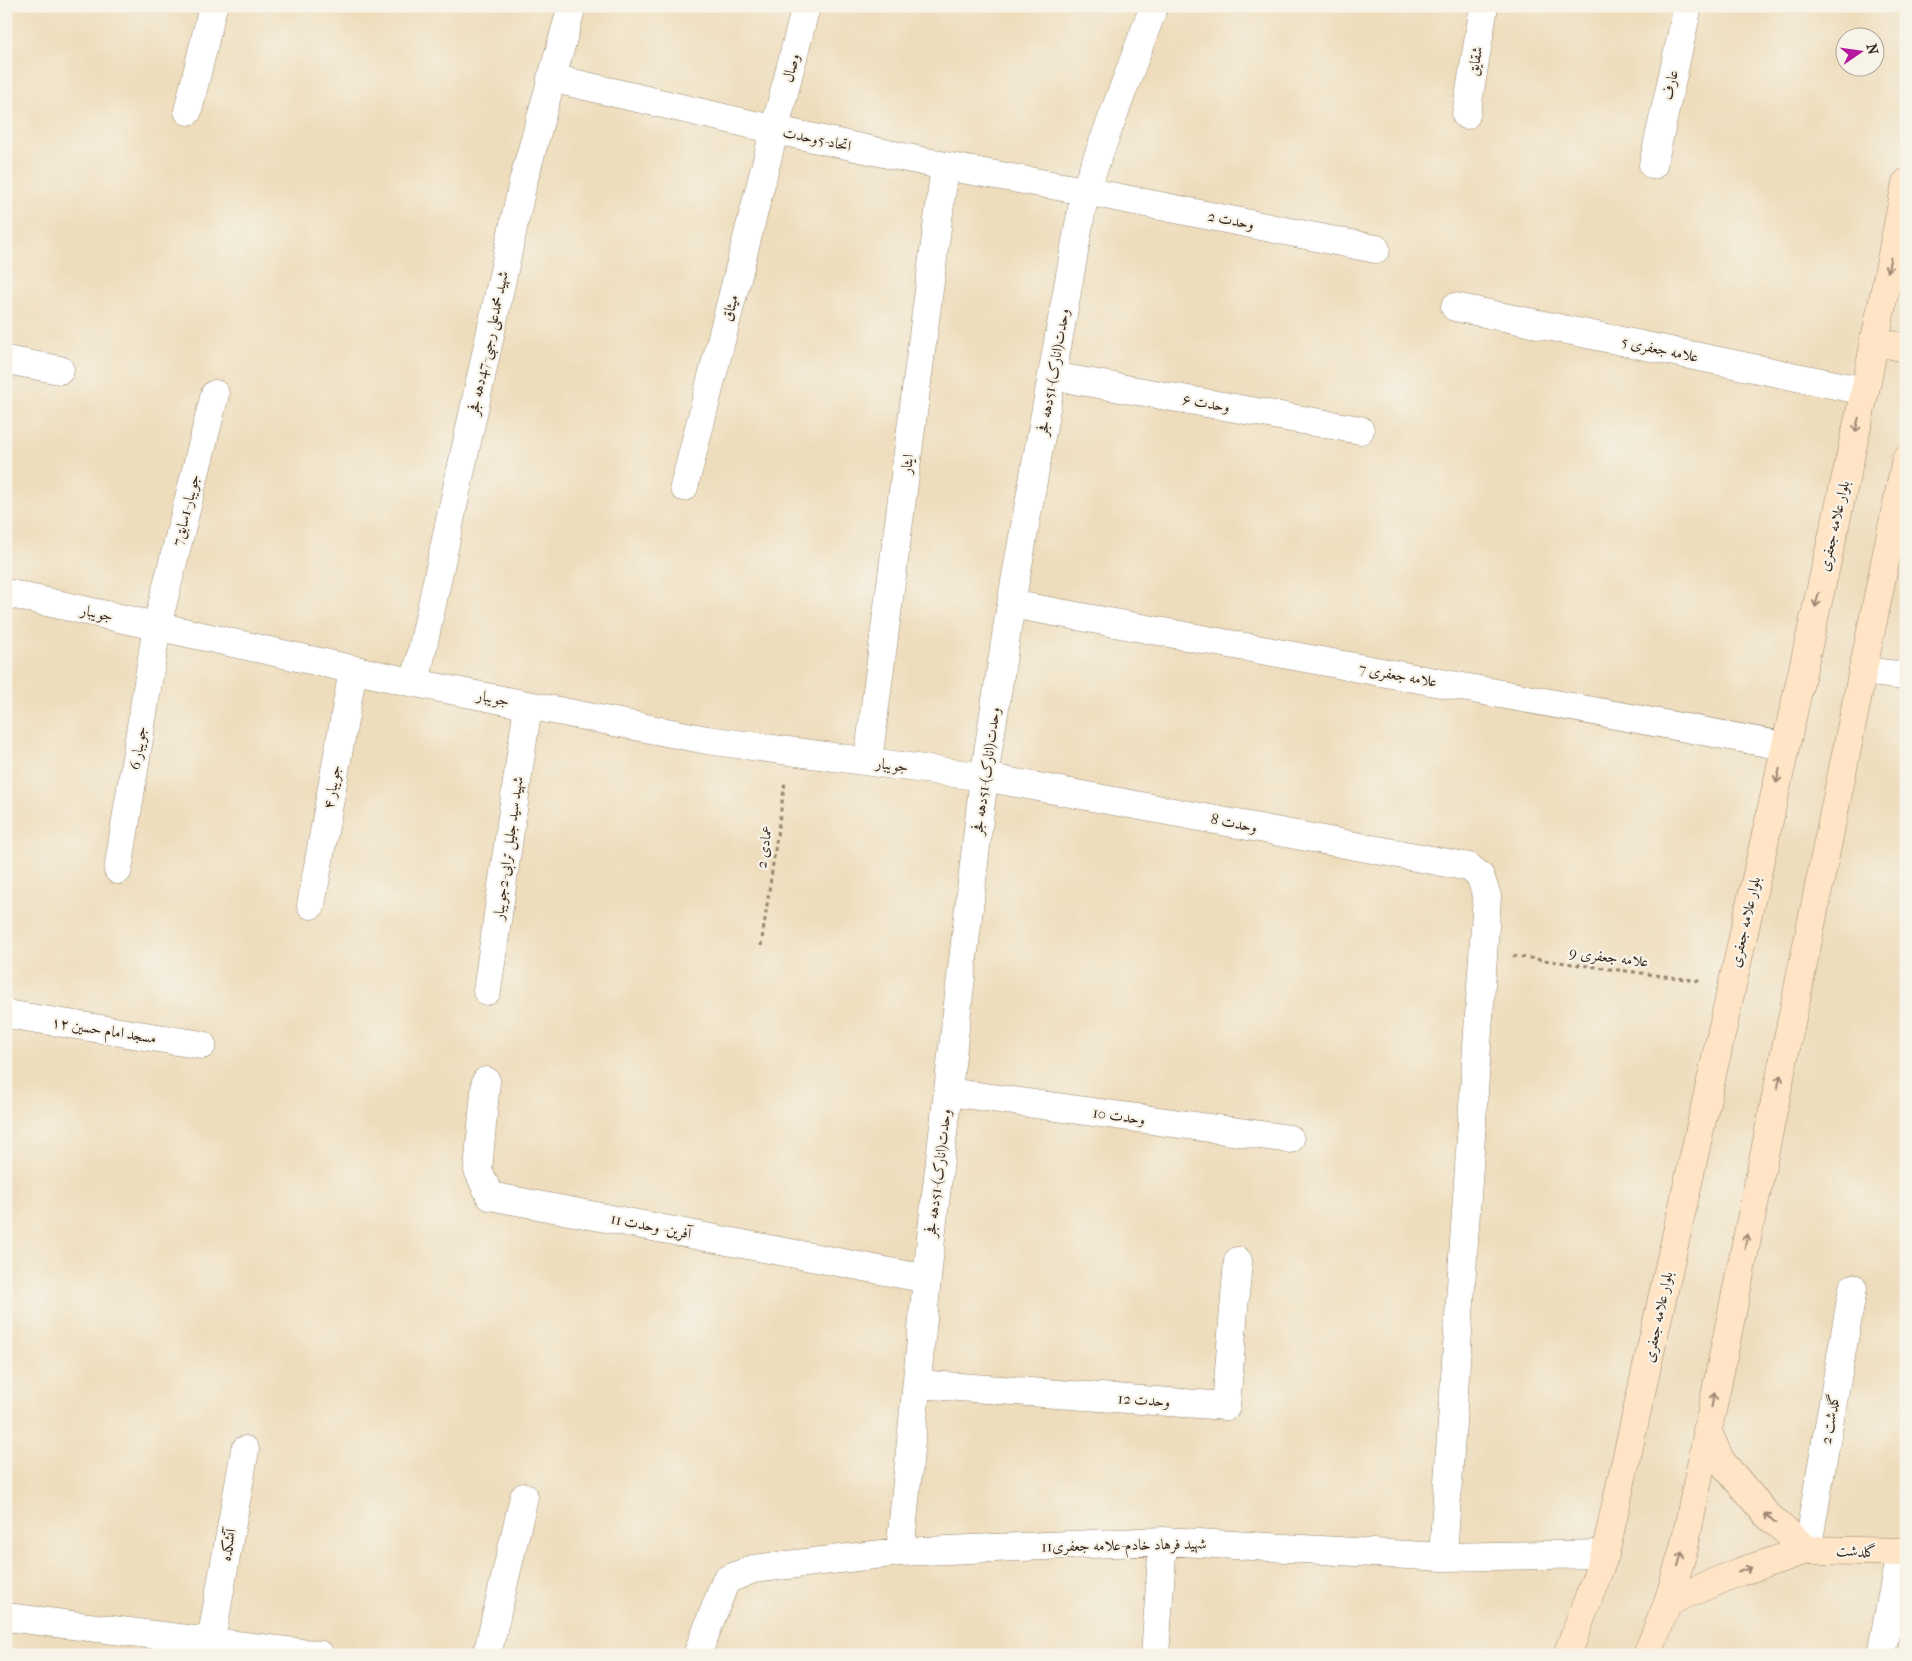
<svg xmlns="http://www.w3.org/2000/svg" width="1912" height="1661" font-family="'IM FELL French Canon',Amiri,serif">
  <rect width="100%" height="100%" fill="#f7f3e8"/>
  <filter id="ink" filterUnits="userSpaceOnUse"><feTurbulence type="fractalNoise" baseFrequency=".02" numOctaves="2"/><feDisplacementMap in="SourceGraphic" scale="10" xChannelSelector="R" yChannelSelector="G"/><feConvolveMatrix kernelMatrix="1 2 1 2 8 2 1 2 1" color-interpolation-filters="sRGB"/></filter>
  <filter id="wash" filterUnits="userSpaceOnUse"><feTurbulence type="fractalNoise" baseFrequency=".0096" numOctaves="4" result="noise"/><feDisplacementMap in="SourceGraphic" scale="20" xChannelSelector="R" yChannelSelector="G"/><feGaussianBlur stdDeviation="1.12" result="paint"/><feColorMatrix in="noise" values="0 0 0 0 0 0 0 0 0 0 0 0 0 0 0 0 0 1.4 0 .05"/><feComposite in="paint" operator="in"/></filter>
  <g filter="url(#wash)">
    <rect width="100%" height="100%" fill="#eeddbc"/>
  </g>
  <g filter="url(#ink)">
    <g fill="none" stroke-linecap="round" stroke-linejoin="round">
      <defs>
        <path id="street" d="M551 78 776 130 945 166 1085 191 1376 249
          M188 111 213 6
          M1466 115 1484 6
          M1653 165 1688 6
          M1455 307 1865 391
          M6 360 60 370
          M1052 376 1360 430
          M684 487 806 6
          M6 593 415 683 707 740 984 777 1469 867 1480 876 1487 896 1443 1557
          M1011 604 1784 746
          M1863 671 1906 676
          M415 683 523 182 572 6
          M868 761 945 166
          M118 870 157 626 215 394
          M311 905 353 670
          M487 991 528 705
          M6 1014 202 1045
          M486 1081 478 1170 490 1196 927 1279
          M948 1092 1290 1139
          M917 1384 1226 1406 1238 1261
          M1807 1550 1853 1288
          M900 1552 931 1238 984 777 1011 604 1085 191 1154 6
          M6 1617 320 1655
          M211 1641 245 1450
          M487 1655 524 1497
          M697 1655 726 1580 753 1569 900 1552 1163 1541 1443 1557 1605 1554
          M1155 1655 1163 1541
          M1881 1655 1900 1553"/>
        <path id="secondary" d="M1873 341 1906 348
          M1707 1430 1721 1461 1766 1514 1807 1550
          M1668 1602 1739 1572 1807 1550 1906 1552
          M1567 1655 1605 1554 1865 391 1906 183
          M1647 1655 1668 1602 1684 1548 1906 459"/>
      </defs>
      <!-- street casing -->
      <use href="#street" stroke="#94846d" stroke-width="29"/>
      <!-- secondary casing -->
      <use href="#secondary" stroke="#94846d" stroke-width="29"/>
      <!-- path -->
      <path stroke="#94846d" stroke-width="3" stroke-dasharray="4 4" stroke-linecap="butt" d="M761 946 785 782
        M1513 956 1701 981"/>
      <!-- street -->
      <use href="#street" stroke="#fff" stroke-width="28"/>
      <!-- secondary -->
      <use href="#secondary" stroke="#ffe4c6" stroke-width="28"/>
    </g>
    <!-- one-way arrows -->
    <defs><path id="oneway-shaft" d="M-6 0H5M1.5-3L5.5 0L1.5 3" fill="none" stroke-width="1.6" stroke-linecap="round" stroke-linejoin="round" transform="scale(1.25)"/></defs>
    <g stroke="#9d8772">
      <use href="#oneway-shaft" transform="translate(1889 265) rotate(102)"/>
      <use href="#oneway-shaft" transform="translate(1857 425) rotate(103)"/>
      <use href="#oneway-shaft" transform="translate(1817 600) rotate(103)"/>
      <use href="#oneway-shaft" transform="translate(1778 776) rotate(103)"/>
      <use href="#oneway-shaft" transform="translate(1779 1082) rotate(-78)"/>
      <use href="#oneway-shaft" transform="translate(1746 1241) rotate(-78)"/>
      <use href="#oneway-shaft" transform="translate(1713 1400) rotate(-78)"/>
      <use href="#oneway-shaft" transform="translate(1770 1518) rotate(-138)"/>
      <use href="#oneway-shaft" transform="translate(1680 1559) rotate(-74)"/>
      <use href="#oneway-shaft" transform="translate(1745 1570) rotate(-19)"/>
    </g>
  </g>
  <g text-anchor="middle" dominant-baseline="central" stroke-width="4.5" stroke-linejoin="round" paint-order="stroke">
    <!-- street labels -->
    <g font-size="15" fill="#3b2a1e" stroke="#f7f3e8">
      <text transform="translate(1475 61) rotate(-80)">شقایق</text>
      <text transform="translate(791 68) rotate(-76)">وصال</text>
      <text transform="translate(1670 85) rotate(-78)">عارف</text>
      <text transform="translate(817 139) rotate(12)">اتحاد-5وحدت</text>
      <text transform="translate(1231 220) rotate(11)">وحدت 2</text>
      <text transform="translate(730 308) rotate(-76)">میثاق</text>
      <text transform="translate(488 343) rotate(-78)">شهید محمدعلی رجبی-47دهه فجر</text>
      <text transform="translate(1660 349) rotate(12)">علامه جعفری 5</text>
      <text transform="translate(1053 372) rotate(-80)">وحدت(انارک)-51دهه فجر</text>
      <text transform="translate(1206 403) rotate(10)">وحدت ۶</text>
      <text transform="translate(907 464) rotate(-83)">ایثار</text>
      <text transform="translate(186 510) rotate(-76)">7جویبار-1سابق</text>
      <text transform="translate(1834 526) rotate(-77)">بلوار علامه جعفری</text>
      <text transform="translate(97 613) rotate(12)">جویبار</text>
      <text transform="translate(1398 675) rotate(10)">علامه جعفری 7</text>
      <text transform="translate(493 698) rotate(11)">جویبار</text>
      <text transform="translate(138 748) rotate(-81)">جویبار 6</text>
      <text transform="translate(892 765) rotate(8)">جویبار</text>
      <text transform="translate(986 771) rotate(-82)">وحدت(انارک)-51دهه فجر</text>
      <text transform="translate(332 787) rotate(-80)">جویبار ۴</text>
      <text transform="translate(1234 823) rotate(11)">وحدت 8</text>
      <text transform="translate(764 847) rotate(-82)">عمادی 2</text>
      <text transform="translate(508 848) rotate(-82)">شهید سید جلیل ترابی-2جویبار</text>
      <text transform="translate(1745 922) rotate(-77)">بلوار علامه جعفری</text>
      <text transform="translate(1609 957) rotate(7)">علامه جعفری 9</text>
      <text transform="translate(104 1030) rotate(9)">مسجد امام حسین ۱۲</text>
      <text transform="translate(1119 1116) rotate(8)">وحدت 10</text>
      <text transform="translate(938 1173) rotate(-83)">وحدت(انارک)-51دهه فجر</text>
      <text transform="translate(651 1226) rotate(11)">آفرین- وحدت 11</text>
      <text transform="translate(1658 1317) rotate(-78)">بلوار علامه جعفری</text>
      <text transform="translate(1144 1400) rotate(4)">وحدت 12</text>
      <text transform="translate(1830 1419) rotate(-80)">گلدشت 2</text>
      <text transform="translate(228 1545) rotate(-80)">آتشکده</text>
      <text transform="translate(1124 1545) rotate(-1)">شهید فرهاد خادم-علامه جعفری11</text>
      <text transform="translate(1856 1551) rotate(2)">گلدشت</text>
    </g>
  </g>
  <!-- margin -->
  <rect width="1912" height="1661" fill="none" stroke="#f7f3e8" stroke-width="25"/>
  <!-- north arrow -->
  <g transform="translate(1860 52) rotate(77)"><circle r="24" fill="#f7f3e8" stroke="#aca397"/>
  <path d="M0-4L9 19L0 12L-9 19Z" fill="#b5179e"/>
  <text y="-8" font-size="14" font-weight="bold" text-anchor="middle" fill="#3b2a1e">N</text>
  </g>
</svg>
